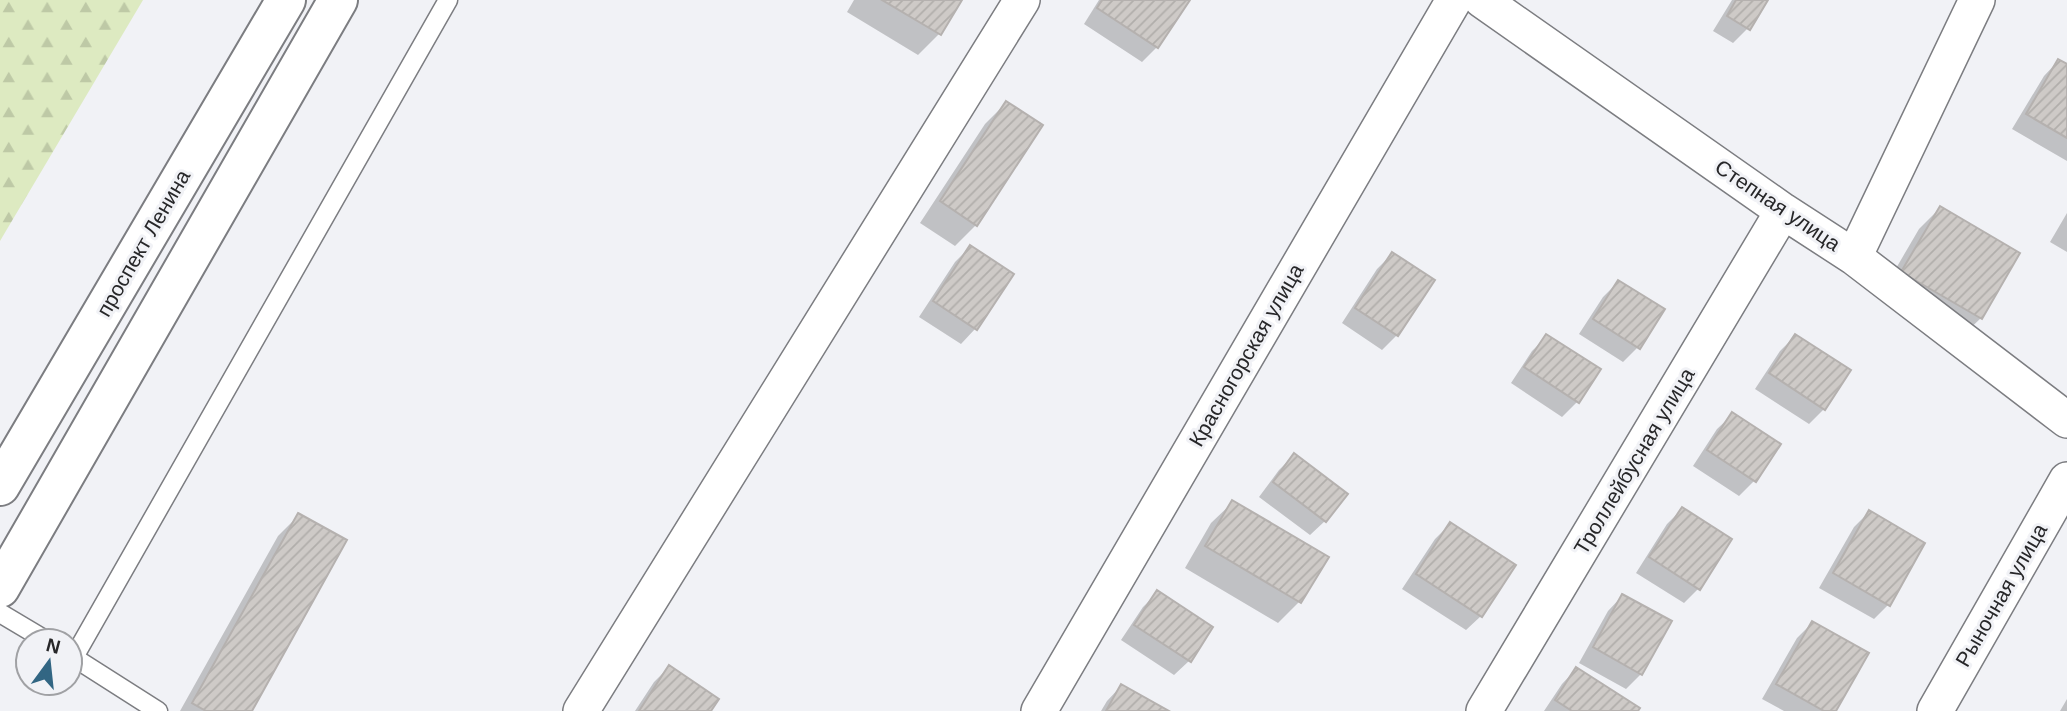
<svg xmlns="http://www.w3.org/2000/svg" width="2067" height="711" font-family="Arial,sans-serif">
  <defs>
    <pattern id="forest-firs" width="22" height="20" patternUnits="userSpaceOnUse" patternTransform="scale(1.75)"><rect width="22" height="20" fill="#ddeac1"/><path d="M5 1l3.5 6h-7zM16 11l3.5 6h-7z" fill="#bec9a6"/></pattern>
    <pattern id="building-hatch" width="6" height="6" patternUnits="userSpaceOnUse" patternTransform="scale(1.75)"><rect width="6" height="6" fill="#cecac7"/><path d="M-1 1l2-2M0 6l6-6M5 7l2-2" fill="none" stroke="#b1aeab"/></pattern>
  </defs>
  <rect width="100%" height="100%" fill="#f1f2f6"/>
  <!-- forest -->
  <path fill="url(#forest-firs)" d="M0 0H143L0 241Z"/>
  <!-- shadow -->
  <path fill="#0003" d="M854 0H960L939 34 918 55 847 12Z
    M1099 0H1187L1157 47 1142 62 1084 24Z
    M1732 0H1766L1748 28 1733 43 1713 31Z
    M2058 61 2067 66V161L2012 129 2044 76Z
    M1006 103 976 225 955 246 920 223 985 124Z
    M1940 208 1981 318 1959 339 1881 294 1919 229Z
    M2067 213V252L2050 242Z
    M970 247 1011 275 975 329 961 344 919 317 955 262Z
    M1392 254 1397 335 1382 350 1342 323 1377 269Z
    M1618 282 1638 347 1623 362 1579 334 1603 297Z
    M1547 336 1598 370 1577 402 1562 417 1511 383 1532 351Z
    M1795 336 1824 409 1809 424 1755 389 1780 351Z
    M1732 415 1778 445 1754 481 1739 496 1693 466 1717 429Z
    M1294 455 1325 521 1310 535 1259 497 1279 470Z
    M1233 502 1326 558 1299 602 1278 623 1185 568 1211 523Z
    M1682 509 1699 588 1684 603 1636 573 1667 524Z
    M1869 512 1888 605 1874 619 1819 588 1854 527Z
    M299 515 250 711H180L278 536Z
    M1450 524 1481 616 1466 630 1402 589 1435 539Z
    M1158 592 1189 661 1174 675 1121 640 1143 607Z
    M1622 596 1641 674 1626 689 1579 663 1608 611Z
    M1812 623 1834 711H1784L1762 699 1797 638Z
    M669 667 709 711H635L654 682Z
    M1576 669 1636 711H1544L1562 684Z
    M1121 686 1165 711H1101L1107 701Z
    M2067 699V711H2060Z"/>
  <!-- building -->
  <path fill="url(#building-hatch)" stroke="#b5b1af" stroke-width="2" d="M882 0H962L941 35Z
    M1102 0H1190L1158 48 1097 8Z
    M1736 0H1768L1750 30 1727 16Z
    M2058 59 2067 64V138L2026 114Z
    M1006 101 1043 125 977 226 940 201Z
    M1940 206 2020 253 1982 319 1901 272Z
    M970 245 1014 274 977 330 933 301Z
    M1392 252 1435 280 1398 336 1355 308Z
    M1618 280 1665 309 1640 349 1593 319Z
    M1546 334 1601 369 1579 403 1524 367Z
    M1795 334 1851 370 1825 410 1769 373Z
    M1732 412 1781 444 1756 482 1707 450Z
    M1294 453 1348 494 1326 522 1273 482Z
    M1232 500 1329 557 1301 603 1205 546Z
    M1682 507 1732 539 1700 590 1649 557Z
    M1869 510 1925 543 1890 606 1833 573Z
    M298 513 347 540 252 711H206L192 703Z
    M1450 522 1516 565 1482 617 1416 574Z
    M1157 590 1213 627 1191 662 1134 625Z
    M1622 594 1672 621 1642 675 1593 647Z
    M1812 621 1869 653 1836 711H1824L1776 684Z
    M669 665 719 699 711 711H639Z
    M1576 667 1640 708 1638 711H1572L1555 700Z
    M1121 684 1169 711H1106Z"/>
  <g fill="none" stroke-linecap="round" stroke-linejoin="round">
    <defs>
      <path id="service" d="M0 613 47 641
        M70 655 158 711
        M74 657 448 0"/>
      <path id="minor" d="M1482 0 1783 211 1854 257 2067 420
        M1854 257 1977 0
        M581 711 1022 0
        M1039 711 1454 0
        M1484 711 1783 211
        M1935 711 2067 480"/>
      <path id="primary" d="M0 486 286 0
        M0 588 338 0"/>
    </defs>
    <!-- service casing -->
    <use href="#service" stroke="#7c7d81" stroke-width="21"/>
    <!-- minor casing -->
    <use href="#minor" stroke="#7c7d81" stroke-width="38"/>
    <!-- primary casing -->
    <use href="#primary" stroke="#7c7d81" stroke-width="42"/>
    <!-- service -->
    <use href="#service" stroke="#fff" stroke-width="18"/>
    <!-- minor -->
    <use href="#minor" stroke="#fff" stroke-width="35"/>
    <!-- primary -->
    <use href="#primary" stroke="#fff" stroke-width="38"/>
  </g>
  <g text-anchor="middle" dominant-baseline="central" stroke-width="6" stroke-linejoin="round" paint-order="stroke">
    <!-- street labels -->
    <g font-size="21" fill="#272729" stroke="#f1f2f6">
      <text transform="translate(1778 205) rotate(34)">Степная улица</text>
      <text transform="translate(143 243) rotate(-60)">проспект Ленина</text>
      <text transform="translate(1246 355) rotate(-60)">Красногорская улица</text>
      <text transform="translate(1634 461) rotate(-59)">Троллейбусная улица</text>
      <text transform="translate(2001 595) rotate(-60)">Рыночная улица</text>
    </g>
  </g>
  <!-- north arrow -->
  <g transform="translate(49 662) rotate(15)"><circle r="33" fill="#f1f2f6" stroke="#a0a1a4" stroke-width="2"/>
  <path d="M0-5L12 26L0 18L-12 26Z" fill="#326683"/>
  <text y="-10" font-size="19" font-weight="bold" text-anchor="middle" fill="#272729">N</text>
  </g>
</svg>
